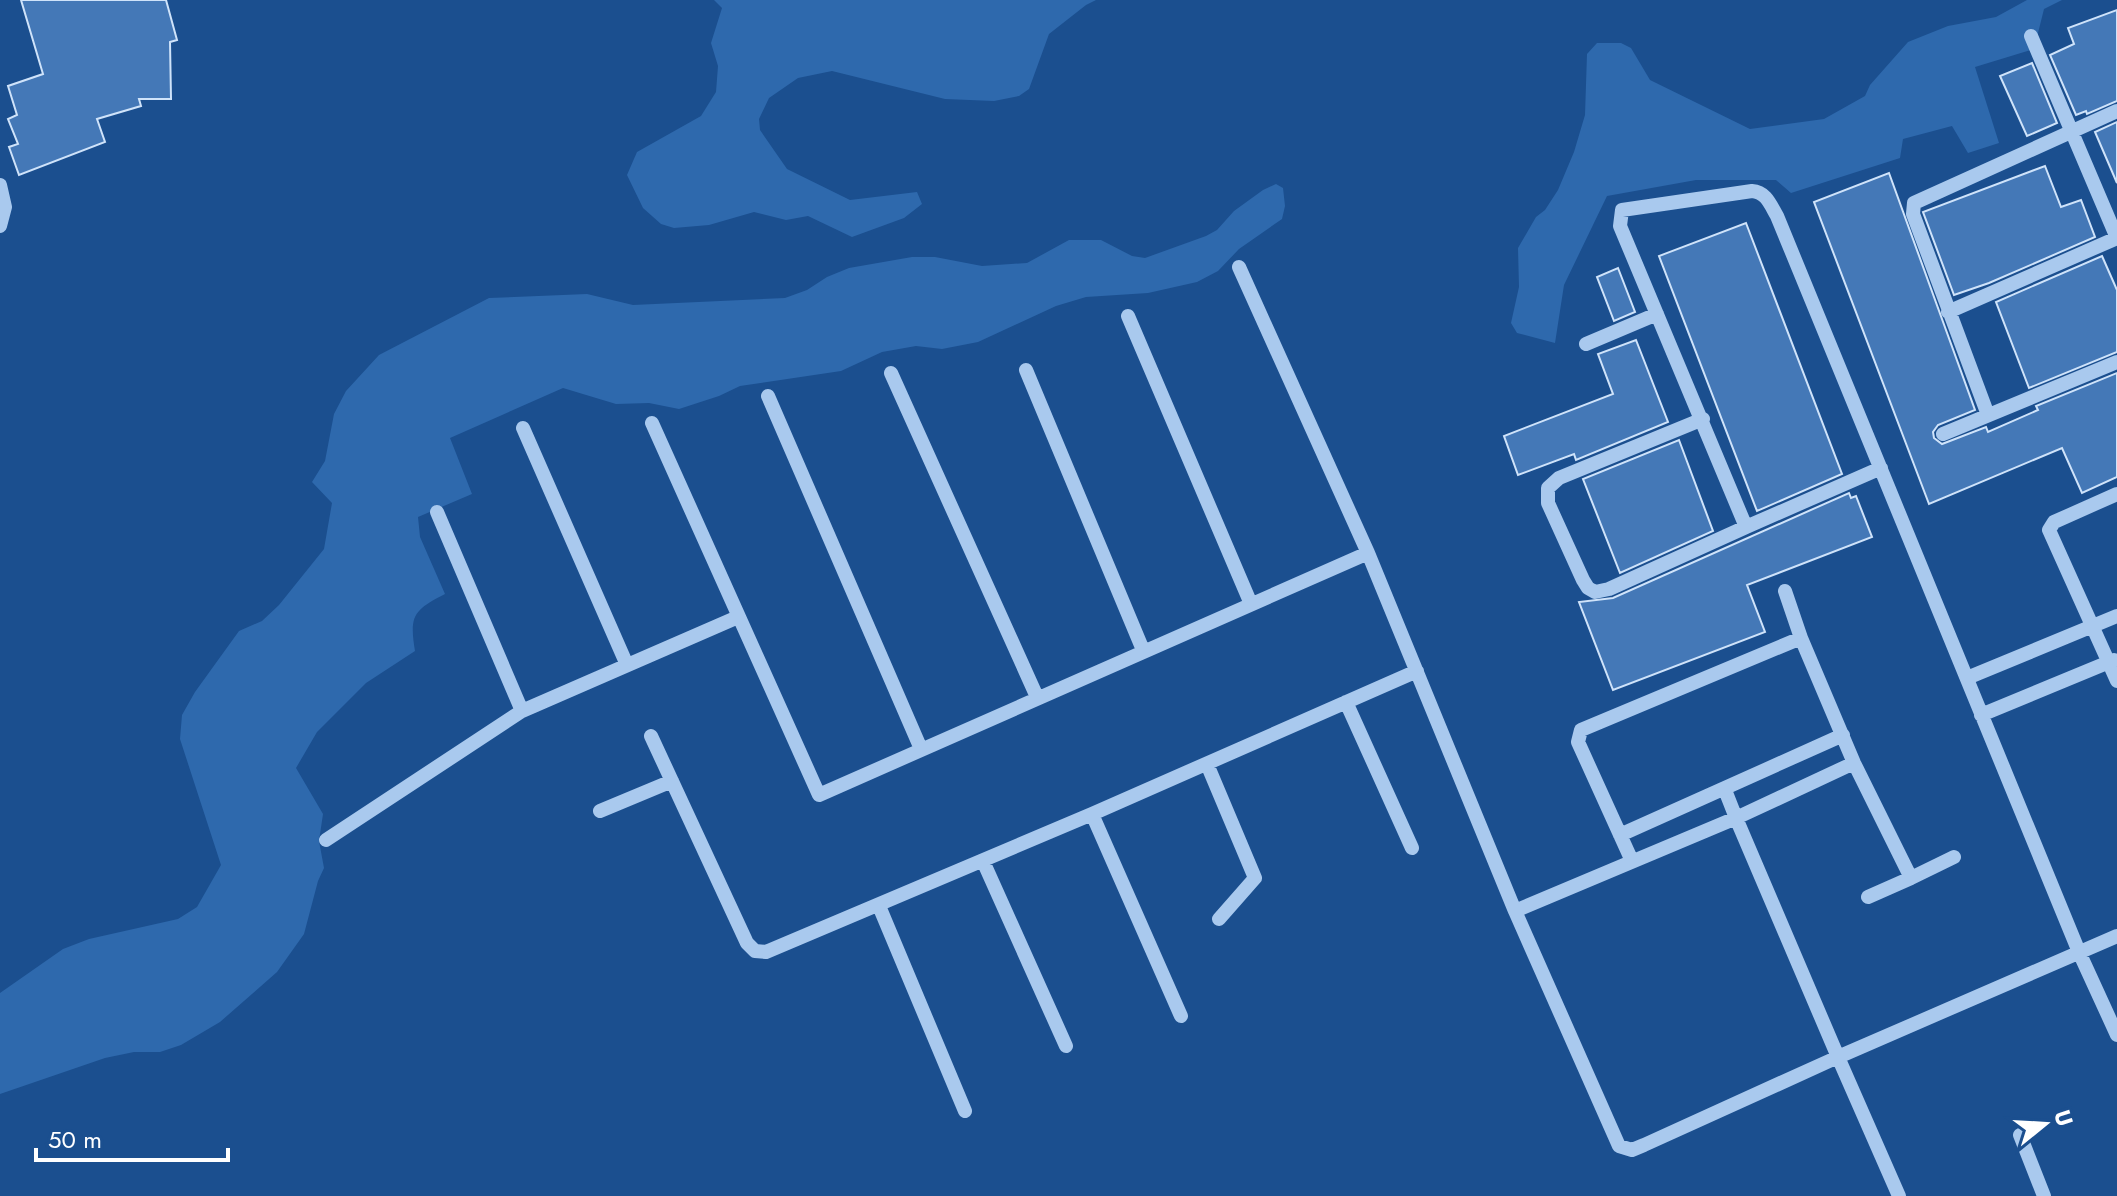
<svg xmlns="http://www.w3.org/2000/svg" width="2117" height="1196" font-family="Jost,sans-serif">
  <rect width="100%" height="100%" fill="#1b4f8f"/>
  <!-- green -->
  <path fill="#2e69ad" d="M714 0H1096L1086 5 1049 34 1029 89 1019 96 994 101 945 99 832 71 798 78 769 98 759 119 760 130 787 169 850 200 917 192 922 204 904 218 852 237 808 216 786 220 754 212 709 225 674 228 661 224 643 208 627 175 637 152 701 116 716 92 718 66 711 43 722 8Z
    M2027 0H2062L2044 9 2034 49 1975 67 1999 143 1968 153 1952 126 1903 139 1900 158 1791 193 1776 180H1696L1607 196 1564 285 1555 343 1517 333 1511 323 1519 287 1518 248 1536 217 1545 210 1558 190 1574 152 1585 115 1587 54 1597 43H1621L1631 48 1650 80 1750 129 1824 119 1865 96 1870 85 1908 42 1948 26 1996 17Z
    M1276 184 1283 188 1285 206 1282 219 1239 249 1218 271 1197 282 1148 293 1086 297 1056 306 978 342 942 349 916 346 882 352 841 371 740 386 719 396 679 409 649 403 616 404 563 388 450 438 472 494 418 517 420 537 445 594C414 610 409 615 415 651L366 683 317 732 296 768 323 814 319 841 324 868 318 881 304 934 277 972 220 1022 181 1045 160 1052H134L105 1058 0 1094V993L63 949 89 939 178 919 197 907 221 865 180 739 182 715 195 692 239 631 262 621 279 605 324 549 332 503 312 482 325 461 334 414 346 391 379 355 489 298 587 294 633 305 785 298 807 290 827 277 849 268 912 257H935L982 266 1027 263 1069 240H1101L1132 256 1145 258 1206 236 1217 230 1234 211 1263 190Z"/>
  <!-- building -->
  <path fill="#4478b7" stroke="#cfe3fa" stroke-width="2" d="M21 0H166L177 40 170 42 171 99H139L141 106 97 119 105 142 19 175 9 147 18 144 8 119 17 115 8 86 43 74Z
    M2117 10V101L2087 114 2086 111 2076 115 2050 55 2074 44 2068 28Z
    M2032 63 2057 123 2027 136 2000 76Z
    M2117 122V183L2095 132Z
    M2045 166 2061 207 2081 200 2095 237 1989 283 1954 295 1923 212Z
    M1889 173 1975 410 1938 425 1933 432 1934 438 1942 444 1986 427 1988 432 2038 410 2036 406 2117 373V477L2082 493 2062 448 1929 504 1814 202Z
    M1746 223 1842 474 1757 511 1659 256Z
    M2102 256 2117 290V352L2029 388 1996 302Z
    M1618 268 1635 312 1614 321 1597 277Z
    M1636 340 1668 422 1576 460 1574 454 1518 475 1504 436 1613 394 1598 354Z
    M1679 440 1713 531 1620 573 1583 479Z
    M1849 493 1851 498 1856 496 1872 537 1747 585 1765 632 1613 690 1579 602 1613 598Z"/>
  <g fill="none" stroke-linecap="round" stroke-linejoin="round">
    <!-- minor -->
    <path stroke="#a9c9ee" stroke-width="14" d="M0 185 5 207 0 226
      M1239 267 1368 553
      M1948 312 2117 238 2031 36
      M1128 316 1251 604
      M1586 344 1657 314
      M1026 370 1143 650
      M891 373 1037 697
      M768 396 921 749
      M1988 415 1913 214 1914 203 2117 111
      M1703 419 1559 478 1548 488V503L1583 580 1588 588 1595 592 1609 589 1746 527
      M652 423 819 795 1368 553 1515 911 1619 1146 1632 1150 1644 1145 1838 1057 1899 1196
      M523 428 627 665
      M1943 434 2117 362
      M1881 468 1746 527 1620 226 1622 210 1752 191C1766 192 1770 204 1777 216L2079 952 2117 1035
      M2117 494 2054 522 2049 530 2117 681
      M437 512 522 711 738 617
      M1785 591 1801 638
      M1967 678 2117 616
      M1346 702 1412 848
      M1981 715 2114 660
      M651 736 747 943 755 951 766 952 1092 814 1417 671
      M1207 764 1255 878 1219 919
      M1725 790 1736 818 1854 763
      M600 811 672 781
      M1092 814 1181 1016
      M1620 835 1843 735
      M326 840 522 711
      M983 861 1066 1046
      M1632 861 1578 742 1581 730 1801 638 1854 763 1911 878 1868 897
      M1911 878 1954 857
      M879 906 965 1111
      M1515 911 1736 818 1838 1057 2117 936
      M2020 1135 2044 1196"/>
  </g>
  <!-- north arrow -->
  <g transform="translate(2045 1124) rotate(72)" stroke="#1b4f8f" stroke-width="6" paint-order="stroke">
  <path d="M0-6L14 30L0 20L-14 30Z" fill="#ffffff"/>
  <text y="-12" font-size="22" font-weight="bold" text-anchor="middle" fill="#ffffff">U</text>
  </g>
  <!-- scale -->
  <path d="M36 1148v12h192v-12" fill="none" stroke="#ffffff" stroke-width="4"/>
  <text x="48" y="1148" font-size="24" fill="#ffffff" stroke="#1b4f8f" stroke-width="6" paint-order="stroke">50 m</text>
</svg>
